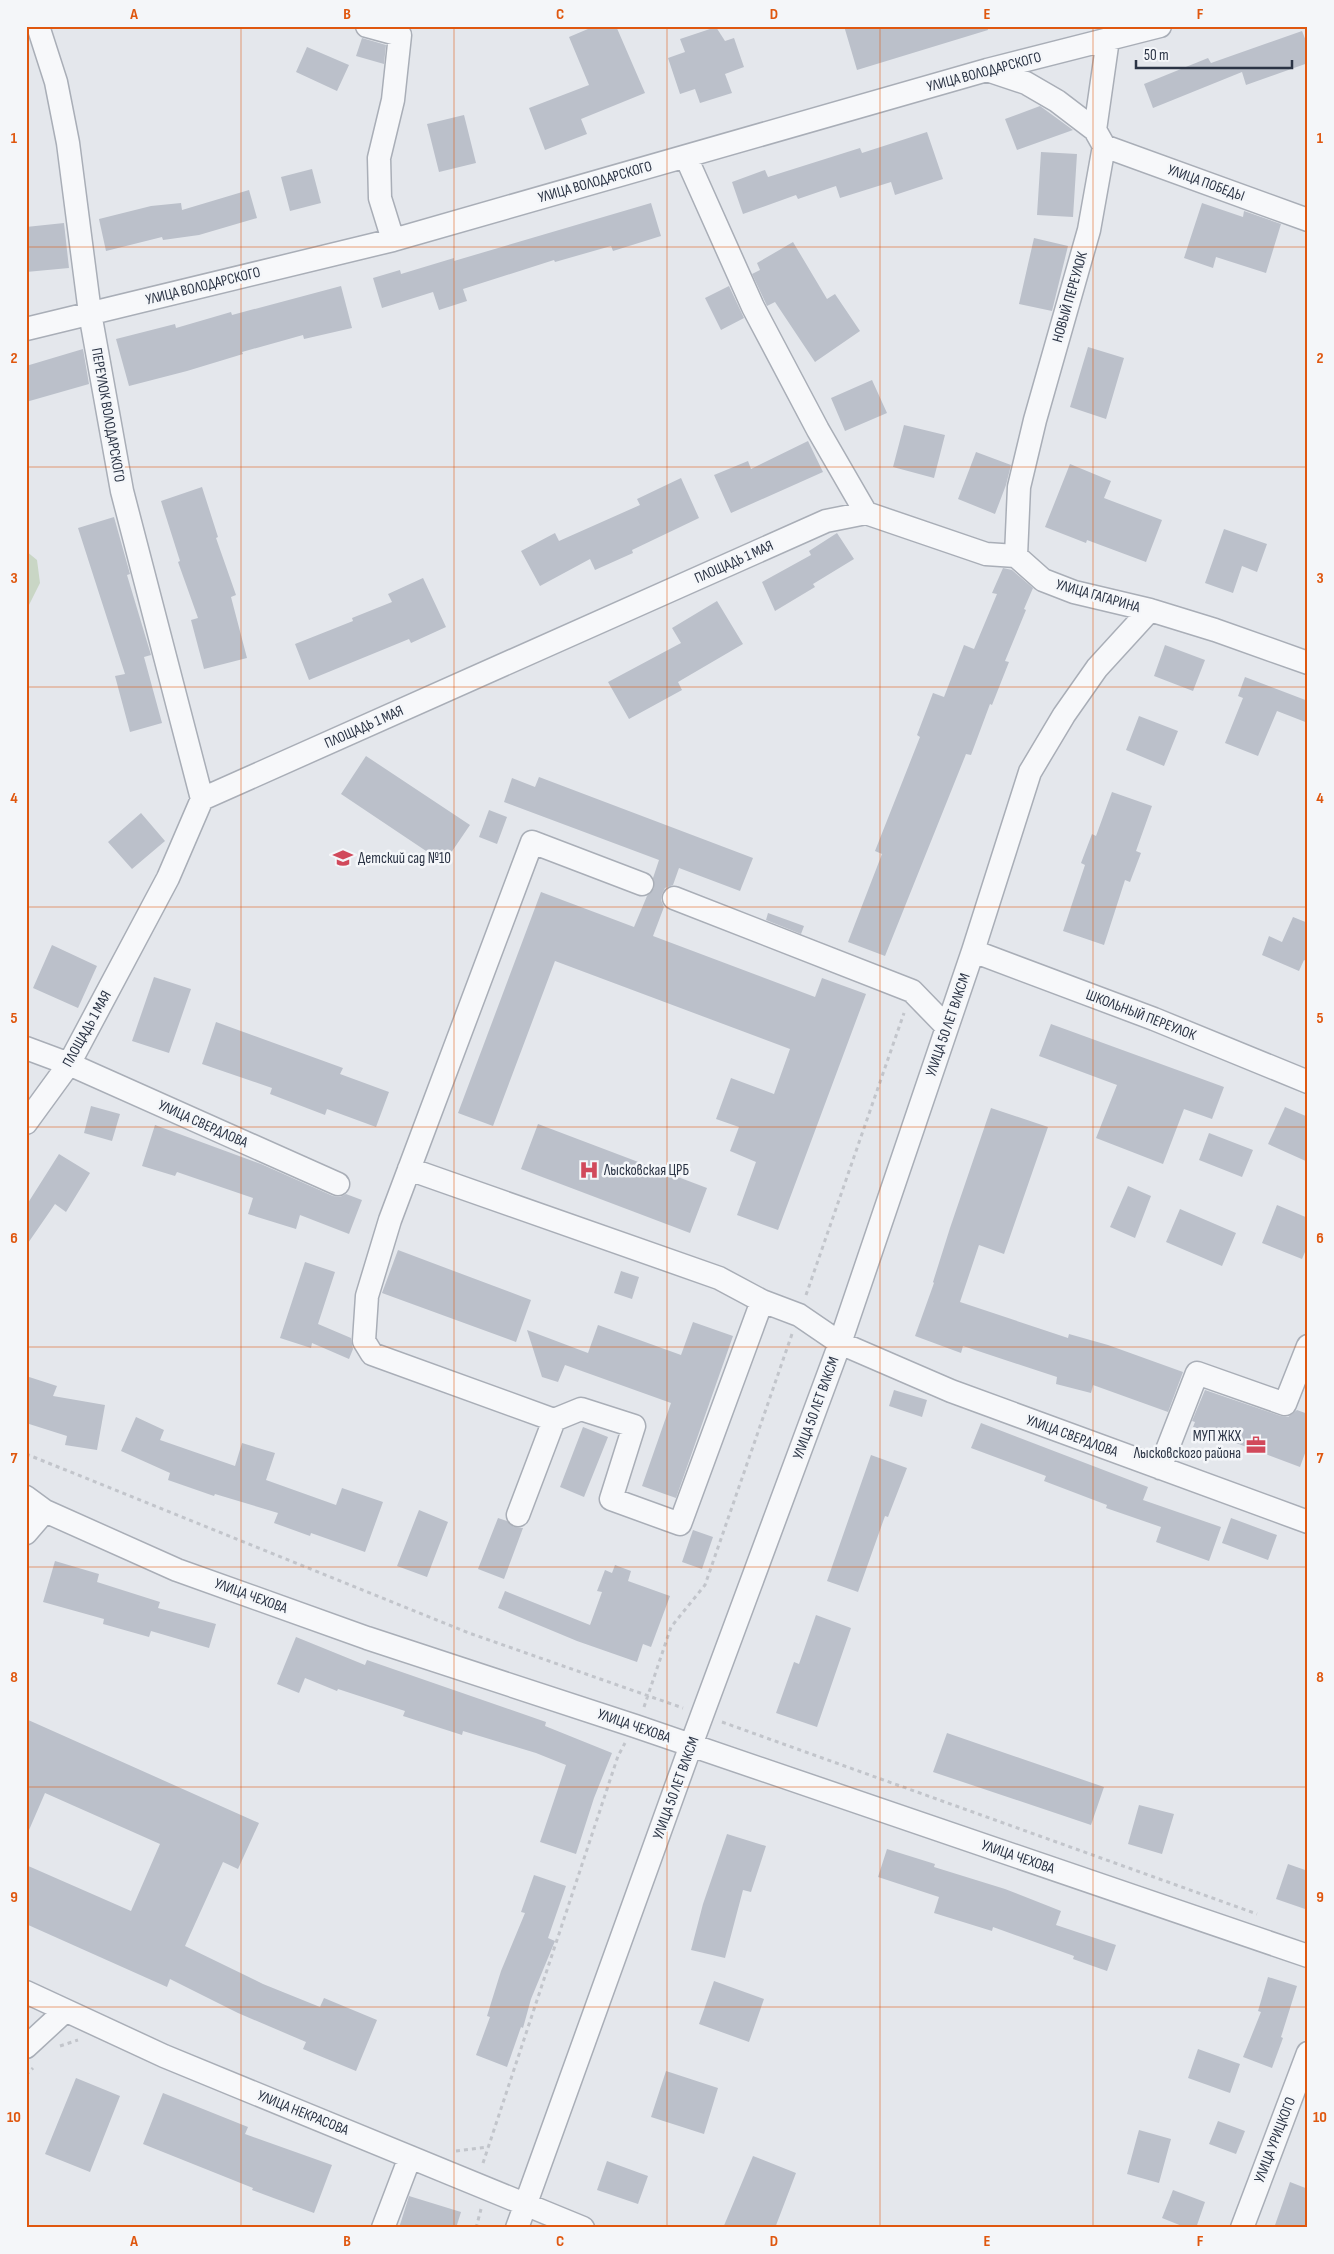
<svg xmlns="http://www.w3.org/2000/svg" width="1334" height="2254" font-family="'Sofia Sans Condensed',sans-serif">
  <rect width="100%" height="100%" fill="#e4e7ec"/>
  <!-- green -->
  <path fill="#c9d6c5" d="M26 551 37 560 40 583 28 607 26 681Z"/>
  <!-- building -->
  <path fill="#bbc0ca" d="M595 26H616L645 93 581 119 587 134 545 150 529 108 589 85 569 37Z
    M844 26H987L988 30 857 70Z
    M716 27 725 41 734 38 744 67 725 74 732 93 700 103 695 89 680 94 668 58 685 52 680 39Z
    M1302 31 1308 46V63L1246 85 1242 72 1153 108 1144 84 1208 58 1211 63Z
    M362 38 386 45 384 64 356 56Z
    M307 47 349 65 337 91 296 72Z
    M1040 106 1073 130 1017 150 1005 119Z
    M464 115 476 163 439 172 427 124Z
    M927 132 943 179 895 195 891 182 840 198 836 186 798 199 796 195 743 214 732 182 765 170 768 177 860 148 862 153Z
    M1041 152 1077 154 1073 217 1037 215Z
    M312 169 321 203 290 211 281 177Z
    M249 190 257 218 199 235 163 240 162 237 106 251 99 219 151 206 181 203 182 210Z
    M651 203 661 236 613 251 611 246 555 262 554 260 463 289 467 301 439 310 433 292 382 308 373 278 400 270 401 274 454 258V261Z
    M1202 203 1243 217 1244 211 1281 224 1266 273 1216 257 1213 268 1184 258Z
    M64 223 69 268 26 272V227Z
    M1034 238 1068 246 1052 311 1019 304Z
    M793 242 827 299 835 294 860 331 815 362 775 302 767 306 752 274 760 270 757 263Z
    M341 286 352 328 304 339 303 335 242 352 243 354 187 371 129 386 116 339 175 324 176 328 231 312 232 315Z
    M729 286 744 318 721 330 705 298Z
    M1088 347 1124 358 1106 419 1070 407Z
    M83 349 89 384 26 402V366Z
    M872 380 887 413 845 431 831 398Z
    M904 425 945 435 934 478 893 467Z
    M808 441 823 472 731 513 714 475 748 461 751 469Z
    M976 452 1011 465 1006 485 995 514 958 499Z
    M1070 464 1111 481 1104 498 1162 520 1146 562 1087 540 1086 543 1045 527Z
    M681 478 699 518 632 550 633 553 595 570 590 559 540 586 521 551 555 533 559 541 640 505 637 499Z
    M202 487 218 537 216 538 236 595 231 597 247 658 204 669 191 620 198 618 178 562 180 561 161 501Z
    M114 517 130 574 127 575 151 655 144 657 162 723 130 732 115 676 125 674 78 528Z
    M1224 529 1267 544 1257 572 1242 566 1233 593 1205 583Z
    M837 533 854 559 813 584 815 587 775 611 762 582 811 555 809 551Z
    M1003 568 1012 570 1033 588 1024 609 1026 610 1005 661 1009 662 992 705 990 704 971 755 966 754 885 956 848 942 882 854 875 851 920 737 917 735 933 693 944 697 964 645 974 649 997 594 992 593Z
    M423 578 446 627 411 643 409 639 309 680 295 644 353 621 352 618 392 602 388 594Z
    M717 601 743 644 678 682 682 690 629 719 608 682 681 643 672 628Z
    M1165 645 1205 660 1193 691 1154 676Z
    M1245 677 1308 701V723L1277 711 1258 756 1225 743 1243 698 1238 696Z
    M1139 716 1178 731 1164 766 1126 750Z
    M366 756 470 825 444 863 341 794Z
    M539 777 753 858 740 891 679 868 673 885 665 888 662 894 661 900 664 907 653 936 815 997 822 978 866 994 778 1230 737 1215 756 1162 730 1151 739 1127 716 1119 731 1078 774 1094 790 1049 555 961 493 1126 458 1113 541 892 634 927 647 896 654 888 653 878 659 860 504 802 512 778 535 787Z
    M1112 792 1152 806 1136 851 1141 853 1130 882 1125 880 1104 945 1063 931 1085 865 1081 863 1092 834 1096 836Z
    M489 810 507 817 497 844 479 837Z
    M141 813 165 841 132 869 108 842Z
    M768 913 804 926 801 934 766 920Z
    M1293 917 1308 923V962L1304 960 1299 971 1262 955 1269 936 1282 942Z
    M52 945 97 966 78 1008 33 988Z
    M154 977 191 989 169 1053 132 1041Z
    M216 1022 343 1068 340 1074 389 1092 376 1127 327 1109 325 1115 270 1094 272 1088 202 1064Z
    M1051 1024 1224 1087 1212 1119 1184 1109 1163 1164 1096 1138 1117 1085 1039 1056Z
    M91 1106 120 1114 112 1141 84 1133Z
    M1285 1107 1308 1117V1162L1268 1144Z
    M991 1108 1048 1127 1004 1254 979 1245 960 1302 1068 1338 1069 1334 1108 1345 1183 1372 1168 1412 1093 1385 1091 1393 1056 1384 1057 1377 963 1346 961 1353 915 1336 934 1283 933 1282 950 1228Z
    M538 1124 707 1188 690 1233 521 1169Z
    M155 1125 261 1164 333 1196 340 1197 346 1194 362 1200 349 1234 300 1215 296 1229 248 1214 253 1198 177 1172 175 1176 142 1166Z
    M1209 1133 1253 1150 1242 1177 1199 1160Z
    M59 1154 90 1173 66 1212 55 1204 26 1246V1206Z
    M1128 1186 1151 1196 1135 1238 1110 1227Z
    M1277 1205 1308 1218V1245L1302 1259 1262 1243Z
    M1180 1209 1236 1233 1222 1266 1166 1242Z
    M398 1250 531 1300 516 1342 382 1293Z
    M305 1262 335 1272 318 1324 351 1338 353 1349 349 1359 312 1343 311 1348 280 1338Z
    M621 1271 639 1277 632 1299 614 1293Z
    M693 1322 733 1336 676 1498 642 1486 671 1403 565 1365 558 1382 542 1377 527 1330 588 1353 598 1325 681 1355Z
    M26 1376 57 1386 53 1396 105 1405 97 1450 65 1445 67 1436 26 1423Z
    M894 1390 927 1400 922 1417 889 1406Z
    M1205 1390 1281 1416 1288 1417 1297 1410 1308 1414V1445L1300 1467 1193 1427 1195 1422 1192 1421Z
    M136 1417 164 1430 160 1440 235 1466 242 1443 275 1453 266 1480 336 1505 342 1488 383 1502 365 1552 311 1533 310 1536 274 1523 278 1513 215 1494 214 1496 168 1480 170 1473 121 1451Z
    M981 1423 1148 1487 1143 1500 1221 1527 1209 1561 1156 1542 1161 1527 1106 1508 1107 1505 1044 1481 1046 1476 971 1448Z
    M583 1427 608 1437 584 1497 560 1487Z
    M871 1455 907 1468 888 1517 885 1516 858 1592 827 1581Z
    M419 1510 448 1522 427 1577 397 1566Z
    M498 1518 507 1521 514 1527 523 1528 504 1579 478 1569Z
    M1231 1518 1277 1535 1268 1560 1222 1543Z
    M693 1530 713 1537 702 1569 682 1562Z
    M55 1561 99 1574 97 1582 160 1602 158 1608 216 1624 209 1648 151 1631 149 1637 103 1624 104 1619 43 1602Z
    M615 1565 631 1571 628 1581 670 1596 651 1647 643 1644 637 1662 577 1641 498 1608 505 1591 590 1625 602 1592 597 1591 605 1570 612 1573Z
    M816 1615 851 1628 817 1727 776 1713 794 1662 799 1664Z
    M296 1637 365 1665 367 1660 546 1722 545 1726 612 1753 594 1798 576 1854 540 1842 566 1765 536 1753 463 1731 462 1735 403 1716 405 1711 338 1689 337 1691 305 1678 299 1693 277 1684Z
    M26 1719 259 1823 238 1869 223 1862 185 1946 263 1984 320 2007 324 1998 377 2020 356 2071 303 2049 306 2042 238 2013 170 1979 167 1987 26 1924V1865L131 1911 160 1844 45 1793 26 1837Z
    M947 1733 1104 1787 1091 1825 933 1772Z
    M1139 1805 1174 1814 1162 1854 1128 1844Z
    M727 1834 766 1846 751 1892 743 1890 725 1958 691 1950 703 1904Z
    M887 1849 935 1864 934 1867 1005 1889 1061 1911 1056 1925 1116 1945 1107 1971 1073 1959 1074 1956 993 1927 992 1931 934 1913 939 1897 878 1877Z
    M1288 1864 1308 1871V1910L1276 1899Z
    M534 1875 566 1886 548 1938 555 1941 531 1999 523 2028 521 2027 507 2067 476 2055 490 2017 487 2016 501 1971 525 1913 521 1912Z
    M1268 1977 1297 1986 1281 2037 1283 2038 1272 2068 1243 2057 1261 2012 1258 2011Z
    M714 1981 764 1999 749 2042 699 2024Z
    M1198 2049 1240 2064 1230 2093 1188 2078Z
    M666 2071 718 2088 704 2134 651 2117Z
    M76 2078 120 2096 90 2172 45 2154Z
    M163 2093 248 2127 245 2134 332 2165 314 2213 252 2190 253 2188 143 2144Z
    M1218 2121 1245 2131 1236 2154 1209 2144Z
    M1139 2130 1171 2139 1159 2183 1127 2174Z
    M753 2156 796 2173 775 2228H723Z
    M607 2161 648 2176 638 2204 597 2190Z
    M1290 2182 1308 2189V2228H1274Z
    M1173 2190 1205 2202 1196 2228H1187L1162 2218Z
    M409 2196 461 2212 456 2228H399Z"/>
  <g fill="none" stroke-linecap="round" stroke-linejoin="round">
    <defs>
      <path id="minor" d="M38 26 56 82 68 143 90 313 122 491 202 799
        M367 26 400 35 393 100 379 158 380 198 393 240
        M987 70 1026 83 1057 101 1095 130
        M1104 146 1308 220
        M686 157 753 307 818 430 866 513
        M26 329 393 240 987 70 1160 26
        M1016 556 1019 487 1035 420 1089 230 1104 146 1095 130 1108 39
        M642 884 532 842 390 1220 367 1296 364 1341 372 1354 554 1420 581 1409 634 1426 611 1499 680 1524 762 1301
        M674 898 912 991 947 1027
        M973 951 1154 1019 1308 1082
        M26 1048 69 1064 338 1184
        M26 1123 69 1064 168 878 202 799 826 521 866 513 986 554 1016 556 1043 580 1074 592 1150 610 1215 630 1308 663
        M409 1169 719 1278 762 1301 799 1315 840 1343 951 1391 1308 1522
        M1160 1468 1197 1373 1285 1404 1308 1346
        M26 1497 45 1511 177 1570 367 1638 635 1726 1308 1956
        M518 1515 554 1420
        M26 1533 45 1511
        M26 1992 164 2056 583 2228
        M26 2047 65 2011
        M383 2228 410 2157
        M517 2228 691 1745 840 1343 973 951 1030 772 1064 715 1097 668 1150 610
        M1242 2228 1308 2053"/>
    </defs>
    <!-- minor casing -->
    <use href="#minor" stroke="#a9aeb7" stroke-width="25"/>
    <!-- path -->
    <path stroke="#c2c5cb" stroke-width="3" stroke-dasharray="4 4" stroke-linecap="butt" d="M806 1295 904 1013
      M26 1454 469 1633 683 1708
      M644 1707 671 1627 705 1585 792 1334
      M722 1722 1257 1914
      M60 2046 78 2040
      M26 2075 33 2068
      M456 2151 488 2147
      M483 2163 618 1756 625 1743
      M476 2228 481 2209"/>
    <!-- minor -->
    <use href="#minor" stroke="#f7f8fa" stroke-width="22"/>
  </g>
  <!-- grid -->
  <path fill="none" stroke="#df570f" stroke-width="1" stroke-opacity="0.55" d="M241 26V2228M454 26V2228M667 26V2228M880 26V2228M1093 26V2228M26 247H1308M26 467H1308M26 687H1308M26 907H1308M26 1127H1308M26 1347H1308M26 1567H1308M26 1787H1308M26 2007H1308"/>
  <!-- icons -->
  <defs>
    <symbol id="school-bare" viewBox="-9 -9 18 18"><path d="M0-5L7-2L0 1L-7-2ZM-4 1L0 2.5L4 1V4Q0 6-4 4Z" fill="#d1495b" stroke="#f4f6f9" stroke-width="2.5" paint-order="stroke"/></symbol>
    <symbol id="hospital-bare" viewBox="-9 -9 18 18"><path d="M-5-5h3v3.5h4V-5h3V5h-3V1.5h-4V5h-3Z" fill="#d1495b" stroke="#f4f6f9" stroke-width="2.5" paint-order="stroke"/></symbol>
    <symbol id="office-bare" viewBox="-9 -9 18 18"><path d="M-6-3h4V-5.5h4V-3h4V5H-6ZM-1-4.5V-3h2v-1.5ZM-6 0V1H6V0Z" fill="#d1495b" stroke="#f4f6f9" stroke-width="2.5" paint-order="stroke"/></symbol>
  </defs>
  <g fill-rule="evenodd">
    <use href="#school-bare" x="329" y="844" width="28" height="28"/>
    <use href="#hospital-bare" x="575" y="1156" width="28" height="28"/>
    <use href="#office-bare" x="1242" y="1431" width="28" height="28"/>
  </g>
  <g text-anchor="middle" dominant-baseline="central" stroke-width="5" stroke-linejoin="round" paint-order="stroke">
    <!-- street labels -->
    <g font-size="15" fill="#2b3445" stroke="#f4f6f9">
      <text transform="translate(984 72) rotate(-15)">УЛИЦА ВОЛОДАРСКОГО</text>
      <text transform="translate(595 182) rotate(-16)">УЛИЦА ВОЛОДАРСКОГО</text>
      <text transform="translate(1206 183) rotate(20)">УЛИЦА ПОБЕДЫ</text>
      <text transform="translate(203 286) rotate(-14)">УЛИЦА ВОЛОДАРСКОГО</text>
      <text transform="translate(1070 297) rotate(-74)">НОВЫЙ ПЕРЕУЛОК</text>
      <text transform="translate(108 415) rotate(80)">ПЕРЕУЛОК ВОЛОДАРСКОГО</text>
      <text transform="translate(734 562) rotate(-24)">ПЛОЩАДЬ 1 МАЯ</text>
      <text transform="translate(1098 596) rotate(16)">УЛИЦА ГАГАРИНА</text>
      <text transform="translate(364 727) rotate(-24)">ПЛОЩАДЬ 1 МАЯ</text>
      <text transform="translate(1141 1015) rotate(21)">ШКОЛЬНЫЙ ПЕРЕУЛОК</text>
      <text transform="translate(948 1025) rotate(-71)">УЛИЦА 50 ЛЕТ ВЛКСМ</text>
      <text transform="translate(87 1029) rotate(-61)">ПЛОЩАДЬ 1 МАЯ</text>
      <text transform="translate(203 1124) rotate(24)">УЛИЦА СВЕРДЛОВА</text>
      <text transform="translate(816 1408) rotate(-70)">УЛИЦА 50 ЛЕТ ВЛКСМ</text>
      <text transform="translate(1072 1436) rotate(20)">УЛИЦА СВЕРДЛОВА</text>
      <text transform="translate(251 1596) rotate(20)">УЛИЦА ЧЕХОВА</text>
      <text transform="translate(634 1726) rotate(19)">УЛИЦА ЧЕХОВА</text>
      <text transform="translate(676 1788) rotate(-70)">УЛИЦА 50 ЛЕТ ВЛКСМ</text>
      <text transform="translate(1018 1857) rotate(19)">УЛИЦА ЧЕХОВА</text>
      <text transform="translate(303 2113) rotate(22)">УЛИЦА НЕКРАСОВА</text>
      <text transform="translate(1275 2140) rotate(-69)">УЛИЦА УРИЦКОГО</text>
    </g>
    <!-- poi labels -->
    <g font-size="15" fill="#2b3445" stroke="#f4f6f9" text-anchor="start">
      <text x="358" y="858">Детский сад №10</text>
      <text x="604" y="1170">Лысковская ЦРБ</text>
      <text x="1241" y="1436" text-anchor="end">МУП ЖКХ<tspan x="1241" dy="17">Лысковского района</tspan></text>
    </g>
  </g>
  <!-- border -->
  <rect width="1334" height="2254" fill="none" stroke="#f4f6f9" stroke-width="55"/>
  <!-- scale -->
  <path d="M1136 60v8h156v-8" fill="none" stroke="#2b3445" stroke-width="2.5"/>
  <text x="1144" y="60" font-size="15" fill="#2b3445" stroke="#f4f6f9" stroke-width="4" paint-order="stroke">50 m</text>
  <rect x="28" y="28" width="1278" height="2198" fill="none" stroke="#df570f" stroke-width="2"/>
  <g font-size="16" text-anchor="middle" font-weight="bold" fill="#df570f">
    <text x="134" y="19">A</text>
    <text x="347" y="19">B</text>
    <text x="560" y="19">C</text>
    <text x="774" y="19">D</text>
    <text x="987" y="19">E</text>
    <text x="1200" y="19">F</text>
    <text x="14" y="143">1</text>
    <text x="1320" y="143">1</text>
    <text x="14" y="363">2</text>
    <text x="1320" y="363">2</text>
    <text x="14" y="583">3</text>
    <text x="1320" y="583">3</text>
    <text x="14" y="803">4</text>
    <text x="1320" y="803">4</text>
    <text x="14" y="1023">5</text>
    <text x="1320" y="1023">5</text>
    <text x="14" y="1243">6</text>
    <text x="1320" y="1243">6</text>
    <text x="14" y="1463">7</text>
    <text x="1320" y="1463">7</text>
    <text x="14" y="1682">8</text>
    <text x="1320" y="1682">8</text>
    <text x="14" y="1902">9</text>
    <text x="1320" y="1902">9</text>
    <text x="14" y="2122">10</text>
    <text x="1320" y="2122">10</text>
    <text x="134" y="2246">A</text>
    <text x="347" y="2246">B</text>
    <text x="560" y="2246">C</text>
    <text x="774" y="2246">D</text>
    <text x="987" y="2246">E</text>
    <text x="1200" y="2246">F</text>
  </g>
</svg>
